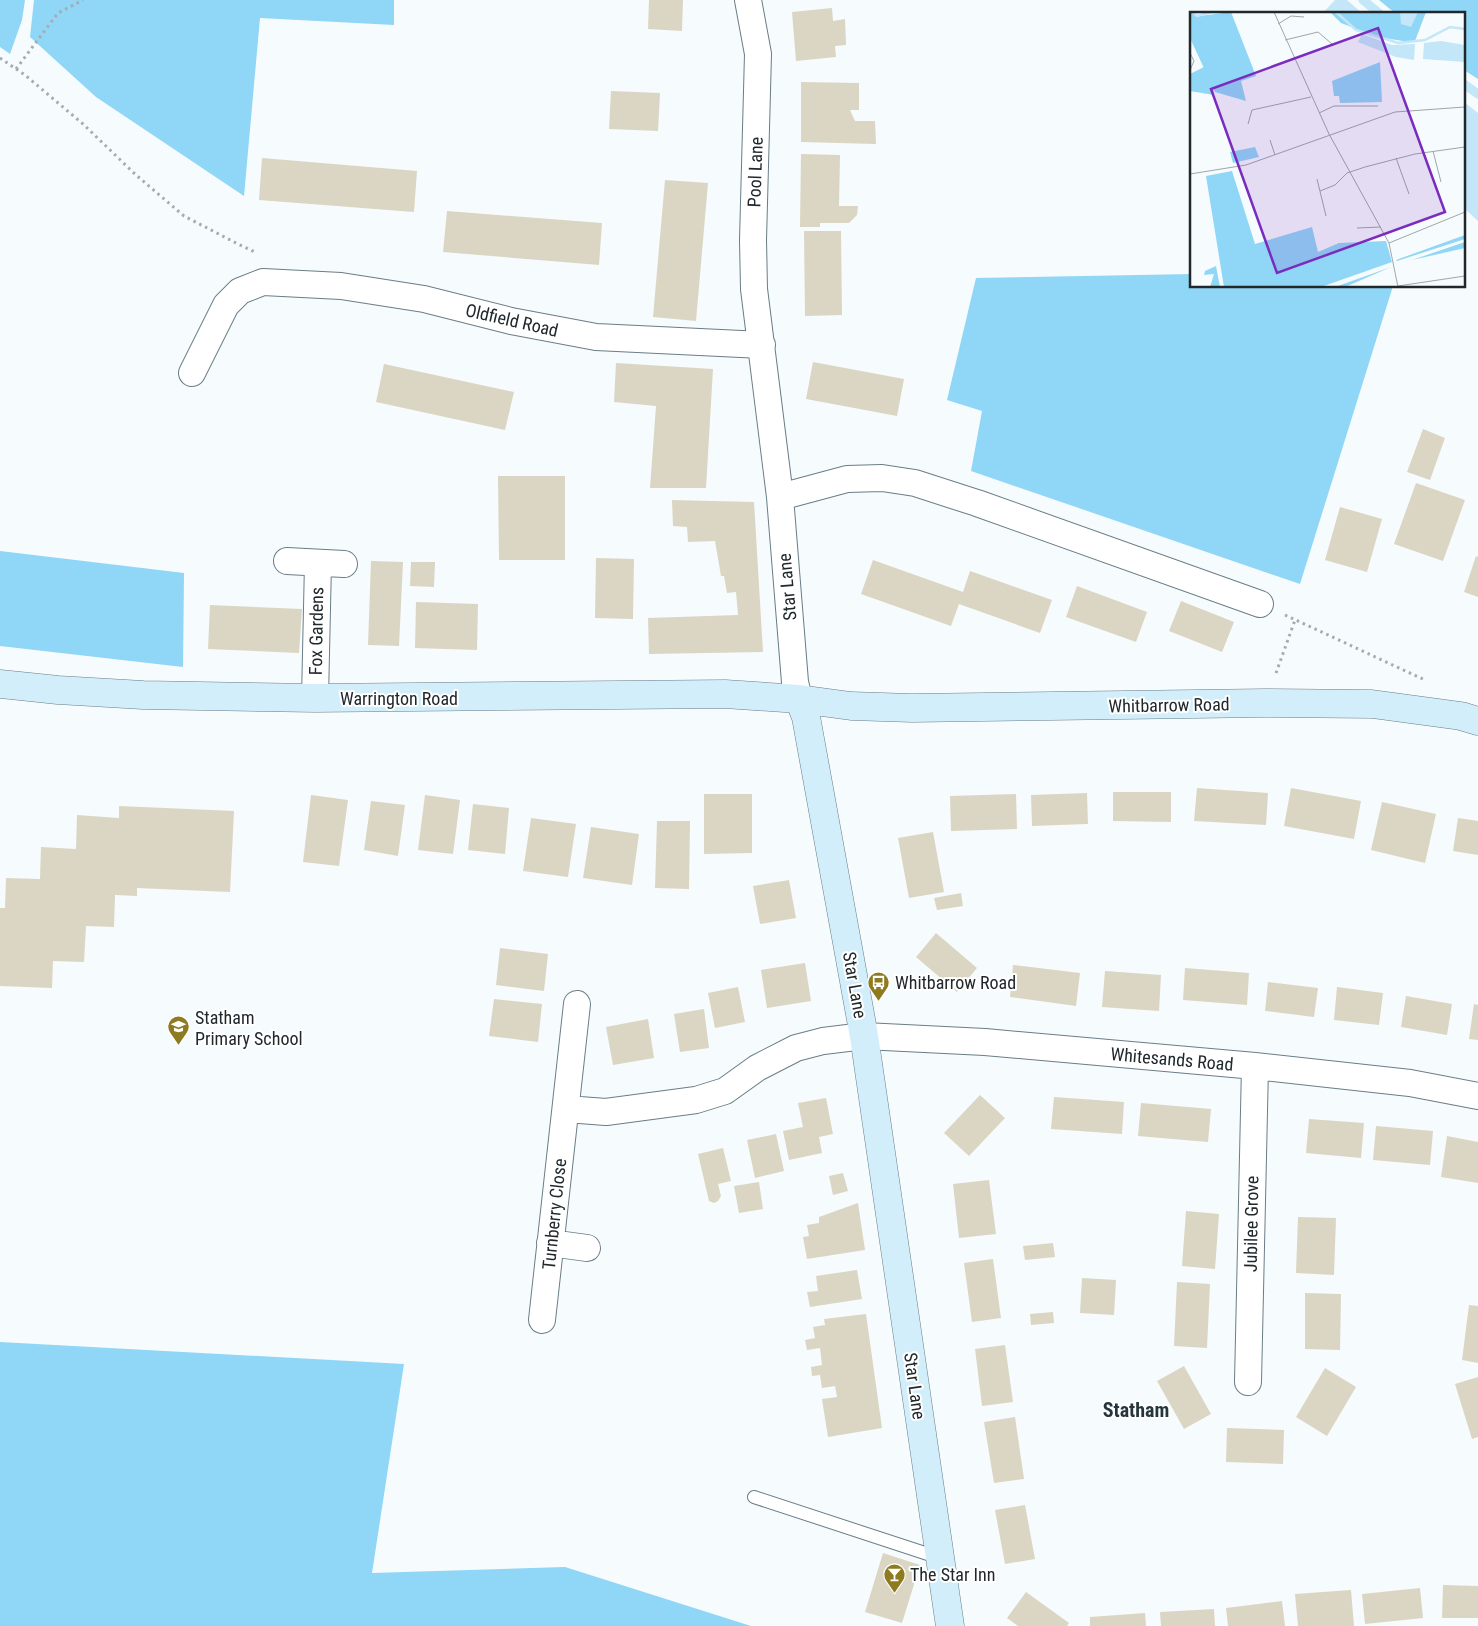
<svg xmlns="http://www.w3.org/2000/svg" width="1478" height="1626" font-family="'Roboto Condensed',sans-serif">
  <rect width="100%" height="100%" fill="#f6fbfd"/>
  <!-- green -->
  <path fill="#90d6f6" d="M0 0H25L22 20 10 54 0 47Z
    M34 0H394V25L260 18 244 196 96 97 30 37Z
    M1379 0H1478V79L1464 70V14H1396Z
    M1192 274V286H1393L1300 584 971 471 982 411 947 400 976 278Z
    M0 551 184 573 183 667 0 646Z
    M0 1342 404 1364 372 1573 565 1567 751 1626H0Z"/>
  <!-- water -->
  <path fill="#c3e6f8" d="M1335 0H1347L1363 14H1322Z
    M1464 102 1478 113V221L1464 208Z"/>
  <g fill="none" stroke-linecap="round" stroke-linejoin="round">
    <!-- stream -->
    <path stroke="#c3e6f8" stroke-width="9" d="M1363 0 1380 14
      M1464 84 1478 94"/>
  </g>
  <!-- building -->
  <path fill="#dbd6c3" d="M649 0H683L682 31 648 29Z
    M832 8 833 21 845 19 846 45 835 46 836 57 796 61 792 12Z
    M801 82 859 83V110H850L855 121H875L876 144 801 142Z
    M611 91 660 93 658 131 609 129Z
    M801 154 840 155 839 206H858L857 215 849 223H820V227H800Z
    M262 158 417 171 414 212 259 200Z
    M665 180 708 183 696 321 653 317Z
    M447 211 602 223 599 265 443 252Z
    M804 231H841L842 315 805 316Z
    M813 362 904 379 897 416 806 399Z
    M616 363 713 369 706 488H650L656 406 614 402Z
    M384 364 514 392 505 430 376 402Z
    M1423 429 1445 438 1430 480 1407 472Z
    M498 476H565V560H499Z
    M1416 483 1465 500 1443 561 1394 544Z
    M672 500 754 502 763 652 649 654 648 618 738 615 736 592 727 593 724 576H721L715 541 688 542 687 527 673 526Z
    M1340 507 1382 519 1367 572 1325 560Z
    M1476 556 1478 557V597L1464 592Z
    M596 558 634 559 633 619 595 618Z
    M873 560 963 592 970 571 1052 600 1040 633 959 604 951 626 861 594Z
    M371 561 403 562 399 646 368 645Z
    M411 562H435L434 587 410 586Z
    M1077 586 1147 612 1136 642 1066 617Z
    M1181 601 1234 622 1222 652 1169 631Z
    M416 602 478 604 477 650 415 648Z
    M210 605 302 609 299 653 208 649Z
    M1197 788 1268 793 1266 825 1194 821Z
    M1291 788 1361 801 1354 839 1284 826Z
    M1113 792H1171V822L1113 821Z
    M1087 793 1088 824 1032 826 1031 795Z
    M704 794H752V853L704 854Z
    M1016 794 1017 829 951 831 950 796Z
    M311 795 348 800 339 866 303 862Z
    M425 795 460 800 453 854 418 850Z
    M371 801 405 805 398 856 364 850Z
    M1382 802 1436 814 1425 863 1371 850Z
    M473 804 509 808 505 854 468 850Z
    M119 806 234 811 230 892 137 888V896L115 895 114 927 86 926 84 962 53 961 52 988 0 986V908H5L6 878 40 879 41 847 76 849 77 815 119 818Z
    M531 818 576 824 568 877 523 871Z
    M1458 818 1478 821V855L1453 851Z
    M657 821H690L689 889 655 888Z
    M591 827 639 834 632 885 583 878Z
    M933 832 944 892 909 898 898 838Z
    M789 880 796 918 760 924 753 886Z
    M961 893 963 906 937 910 934 898Z
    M936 933 977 968 957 992 916 957Z
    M500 948 548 954 544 991 496 985Z
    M805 963 811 1001 767 1008 761 970Z
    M1013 965 1080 973 1076 1006 1010 997Z
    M1185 968 1249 973 1247 1005 1183 1000Z
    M1105 971 1161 975 1159 1011 1102 1007Z
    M1268 982 1318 988 1314 1017 1265 1011Z
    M738 987 745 1022 715 1028 708 993Z
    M1337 987 1383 993 1379 1025 1334 1020Z
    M1406 996 1452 1004 1447 1035 1401 1027Z
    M494 999 542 1004 538 1042 489 1036Z
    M1474 1004 1478 1005V1040L1469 1039Z
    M704 1009 709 1048 680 1052 674 1014Z
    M648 1019 654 1058 613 1065 606 1027Z
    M980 1095 1005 1118 969 1156 944 1133Z
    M1054 1097 1124 1102 1122 1134 1051 1129Z
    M826 1098 833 1134 819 1137 822 1153 789 1160 783 1131 803 1127 798 1103Z
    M1141 1103 1211 1109 1208 1142 1138 1136Z
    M1309 1119 1364 1123 1361 1158 1306 1153Z
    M1376 1126 1433 1131 1430 1165 1373 1160Z
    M776 1134 784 1171 755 1178 747 1140Z
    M1447 1136 1478 1142V1183L1441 1177Z
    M723 1148 731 1181 718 1184 721 1196 718 1201 714 1203 709 1201 698 1154Z
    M843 1173 848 1191 833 1195 829 1176Z
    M989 1180 996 1234 959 1238 953 1184Z
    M759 1182 763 1209 739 1213 734 1186Z
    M858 1203 865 1250 807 1259 803 1237 809 1236 807 1225 819 1223V1217Z
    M1186 1211 1219 1214 1215 1269 1182 1266Z
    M1298 1217 1336 1218 1334 1275 1296 1273Z
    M1053 1243 1055 1257 1025 1260 1023 1246Z
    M993 1259 1001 1318 972 1322 964 1263Z
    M857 1270 862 1299 810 1307 807 1292 818 1291 816 1276Z
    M1082 1278 1116 1280 1114 1315 1080 1313Z
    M1177 1282 1210 1284 1207 1348 1174 1346Z
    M1305 1293 1341 1294 1340 1350 1305 1349Z
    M1469 1305 1478 1306V1363L1462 1360Z
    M1053 1312 1054 1323 1031 1325 1030 1314Z
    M866 1314 882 1428 828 1437 822 1399 837 1397 835 1386 822 1388 820 1375 812 1376 811 1367 822 1365 820 1348 807 1350 805 1340 815 1338 813 1327 825 1325 824 1319Z
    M1005 1345 1013 1402 982 1406 975 1349Z
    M1184 1366 1211 1414 1184 1429 1157 1381Z
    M1325 1368 1356 1387 1327 1436 1296 1417Z
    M1478 1377V1437L1472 1439 1455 1384Z
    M1015 1417 1024 1479 994 1483 984 1422Z
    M1227 1428 1284 1430 1283 1464 1226 1462Z
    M1025 1505 1035 1559 1005 1564 995 1510Z
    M883 1553 920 1565 902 1623 865 1612Z
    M1443 1585 1478 1586V1618H1442Z
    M1420 1588 1423 1618 1365 1624 1362 1594Z
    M1351 1590 1354 1626H1298L1295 1594Z
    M1026 1592 1069 1623 1067 1626H1018L1007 1618Z
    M1282 1601 1285 1626H1228L1226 1608Z
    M1214 1609 1215 1626H1161L1160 1612Z
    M1145 1613 1146 1626H1090V1617Z"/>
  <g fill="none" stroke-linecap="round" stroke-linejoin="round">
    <defs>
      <path id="lane" d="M754 1497 940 1558"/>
      <path id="street" d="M748 0 758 54 753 240 754 289 780 497 795 682 799 699
        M192 373 226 305 240 291 263 282 341 286 424 299 511 321 596 337 762 345
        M780 497 847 479 882 478 915 483 977 503 1260 604
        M287 561 344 564
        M315 698 318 563
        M566 1109 606 1112 696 1100 725 1091 757 1068 796 1048 823 1041 864 1036 985 1042 1255 1066 1410 1083 1478 1096
        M550 1243 587 1248
        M542 1320 577 1004
        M1248 1382 1255 1066"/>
      <path id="secondary" d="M0 684 58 690 143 695 315 698 725 694 799 699 851 706 912 708 1265 703 1372 704 1461 716 1478 721
        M799 699 806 717 864 1036 950 1626"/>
    </defs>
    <!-- lane casing -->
    <use href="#lane" stroke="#6a7d87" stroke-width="14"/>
    <!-- street casing -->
    <use href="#street" stroke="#6a7d87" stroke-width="28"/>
    <!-- secondary casing -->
    <use href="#secondary" stroke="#6a7d87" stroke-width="29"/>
    <!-- path -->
    <path stroke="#a5abae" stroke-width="3" stroke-dasharray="2.5 4" stroke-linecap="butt" d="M0 58 25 75 83 124 136 175 184 216 238 244 257 253
      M16 69 58 13 83 0
      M1285 615 1425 680
      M1276 673 1295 620"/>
    <!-- lane -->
    <use href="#lane" stroke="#fff" stroke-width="12"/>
    <!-- street -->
    <use href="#street" stroke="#fff" stroke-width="26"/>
    <!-- secondary -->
    <use href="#secondary" stroke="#d1eefa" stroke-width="28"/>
  </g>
  <!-- icons -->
  <defs>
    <symbol id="bus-pin" viewBox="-11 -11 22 30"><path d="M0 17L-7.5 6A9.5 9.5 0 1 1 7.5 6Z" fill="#8e7a1f" stroke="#fff"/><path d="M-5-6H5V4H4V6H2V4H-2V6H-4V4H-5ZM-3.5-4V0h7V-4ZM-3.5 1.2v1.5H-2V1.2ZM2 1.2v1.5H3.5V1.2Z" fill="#fff"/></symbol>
    <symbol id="school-pin" viewBox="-11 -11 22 30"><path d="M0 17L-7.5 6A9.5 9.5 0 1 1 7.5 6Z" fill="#8e7a1f" stroke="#fff"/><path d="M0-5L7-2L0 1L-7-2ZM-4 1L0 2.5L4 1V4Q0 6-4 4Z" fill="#fff"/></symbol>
    <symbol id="bar-pin" viewBox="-11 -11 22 30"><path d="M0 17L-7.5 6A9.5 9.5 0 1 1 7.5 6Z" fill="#8e7a1f" stroke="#fff"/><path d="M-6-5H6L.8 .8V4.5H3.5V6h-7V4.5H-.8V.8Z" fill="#fff"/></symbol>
  </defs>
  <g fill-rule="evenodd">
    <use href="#bus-pin" x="866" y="970" width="25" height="34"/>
    <use href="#school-pin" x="166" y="1014" width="25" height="34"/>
    <use href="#bar-pin" x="882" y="1562" width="25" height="34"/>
  </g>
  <g text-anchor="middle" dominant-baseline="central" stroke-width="4" stroke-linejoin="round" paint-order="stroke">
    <!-- street labels -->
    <g font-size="18" fill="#20282c" stroke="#fff">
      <text transform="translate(755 172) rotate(-88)">Pool Lane</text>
      <text transform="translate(512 320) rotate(13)">Oldfield Road</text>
      <text transform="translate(787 587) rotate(-95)">Star Lane</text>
      <text transform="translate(316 631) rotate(-89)">Fox Gardens</text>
      <text x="399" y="698">Warrington Road</text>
      <text transform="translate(1169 705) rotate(-1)">Whitbarrow Road</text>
      <text transform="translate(855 985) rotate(80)">Star Lane</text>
      <text transform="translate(1172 1059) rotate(5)">Whitesands Road</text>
      <text transform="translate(554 1214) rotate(-84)">Turnberry Close</text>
      <text transform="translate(1251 1224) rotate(-89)">Jubilee Grove</text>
      <text transform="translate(915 1386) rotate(82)">Star Lane</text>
    </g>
    <!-- poi labels -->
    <g font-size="18" fill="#20282c" stroke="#fff" text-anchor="start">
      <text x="895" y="982">Whitbarrow Road</text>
      <text x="195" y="1017">Statham<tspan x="195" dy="21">Primary School</tspan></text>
      <text x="910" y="1574">The Star Inn</text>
    </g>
    <!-- quarter labels -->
    <g font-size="20" font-weight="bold" fill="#25363e" stroke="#fff">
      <text x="1136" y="1410">Statham</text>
    </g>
  </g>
  <!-- overview -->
  <g transform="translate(1190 12)">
    <rect width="275" height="275" fill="#f6fbfd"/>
    <path d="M0 0 9 4 41 0 66 64 51 69 56 89 25 80 0 26ZM140 0H236L225 29H213L188 25 151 11ZM190 50 192 90 150 91 149 84H144L142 69ZM14 55 23 75 24 83 0 79V62ZM65 135 69 145 43 151 40 140ZM42 159 65 232 122 215 128 240 149 231 196 229 202 250 131 275H34L16 164ZM275 223V227L207 249 206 248ZM275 230V236L222 248ZM26 254 30 275H20L24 262 14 263 15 259ZM201 255 155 275H145Z" fill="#90d6f6"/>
    <path d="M210 0H228L221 15 211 12ZM172 22 202 33 225 32 224 48 206 45 168 30ZM251 29 275 33V50L233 47 234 31Z" fill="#c3e6f8"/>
    <path fill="none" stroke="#c3e6f8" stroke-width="2.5" d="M3 0 7 4 21 0M146 0 166 18 208 31 235 28 260 15 275 17"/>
    <path fill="none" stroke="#a0a7a9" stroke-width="1" d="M84 0 139 122 199 231 208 275M88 12 101 4 114 5M95 28 128 20 142 32M0 41 4 49 0 58M129 101 144 94H188M58 112 62 98 121 85M80 128 85 143M243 139 251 170M206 146 219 182M0 162 56 153 205 100 275 95M127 167 136 204M130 179 145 173 157 161 175 155 225 142 275 135M167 216 191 215M199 231 275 200M208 274 275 264"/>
    <path fill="#7b2cbf" fill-opacity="0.15" stroke="#7b2cbf" stroke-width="2.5" d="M188 16 255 200 87 261 21 77Z"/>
    <rect width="275" height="275" fill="none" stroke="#20282c" stroke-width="2.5"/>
  </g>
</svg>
